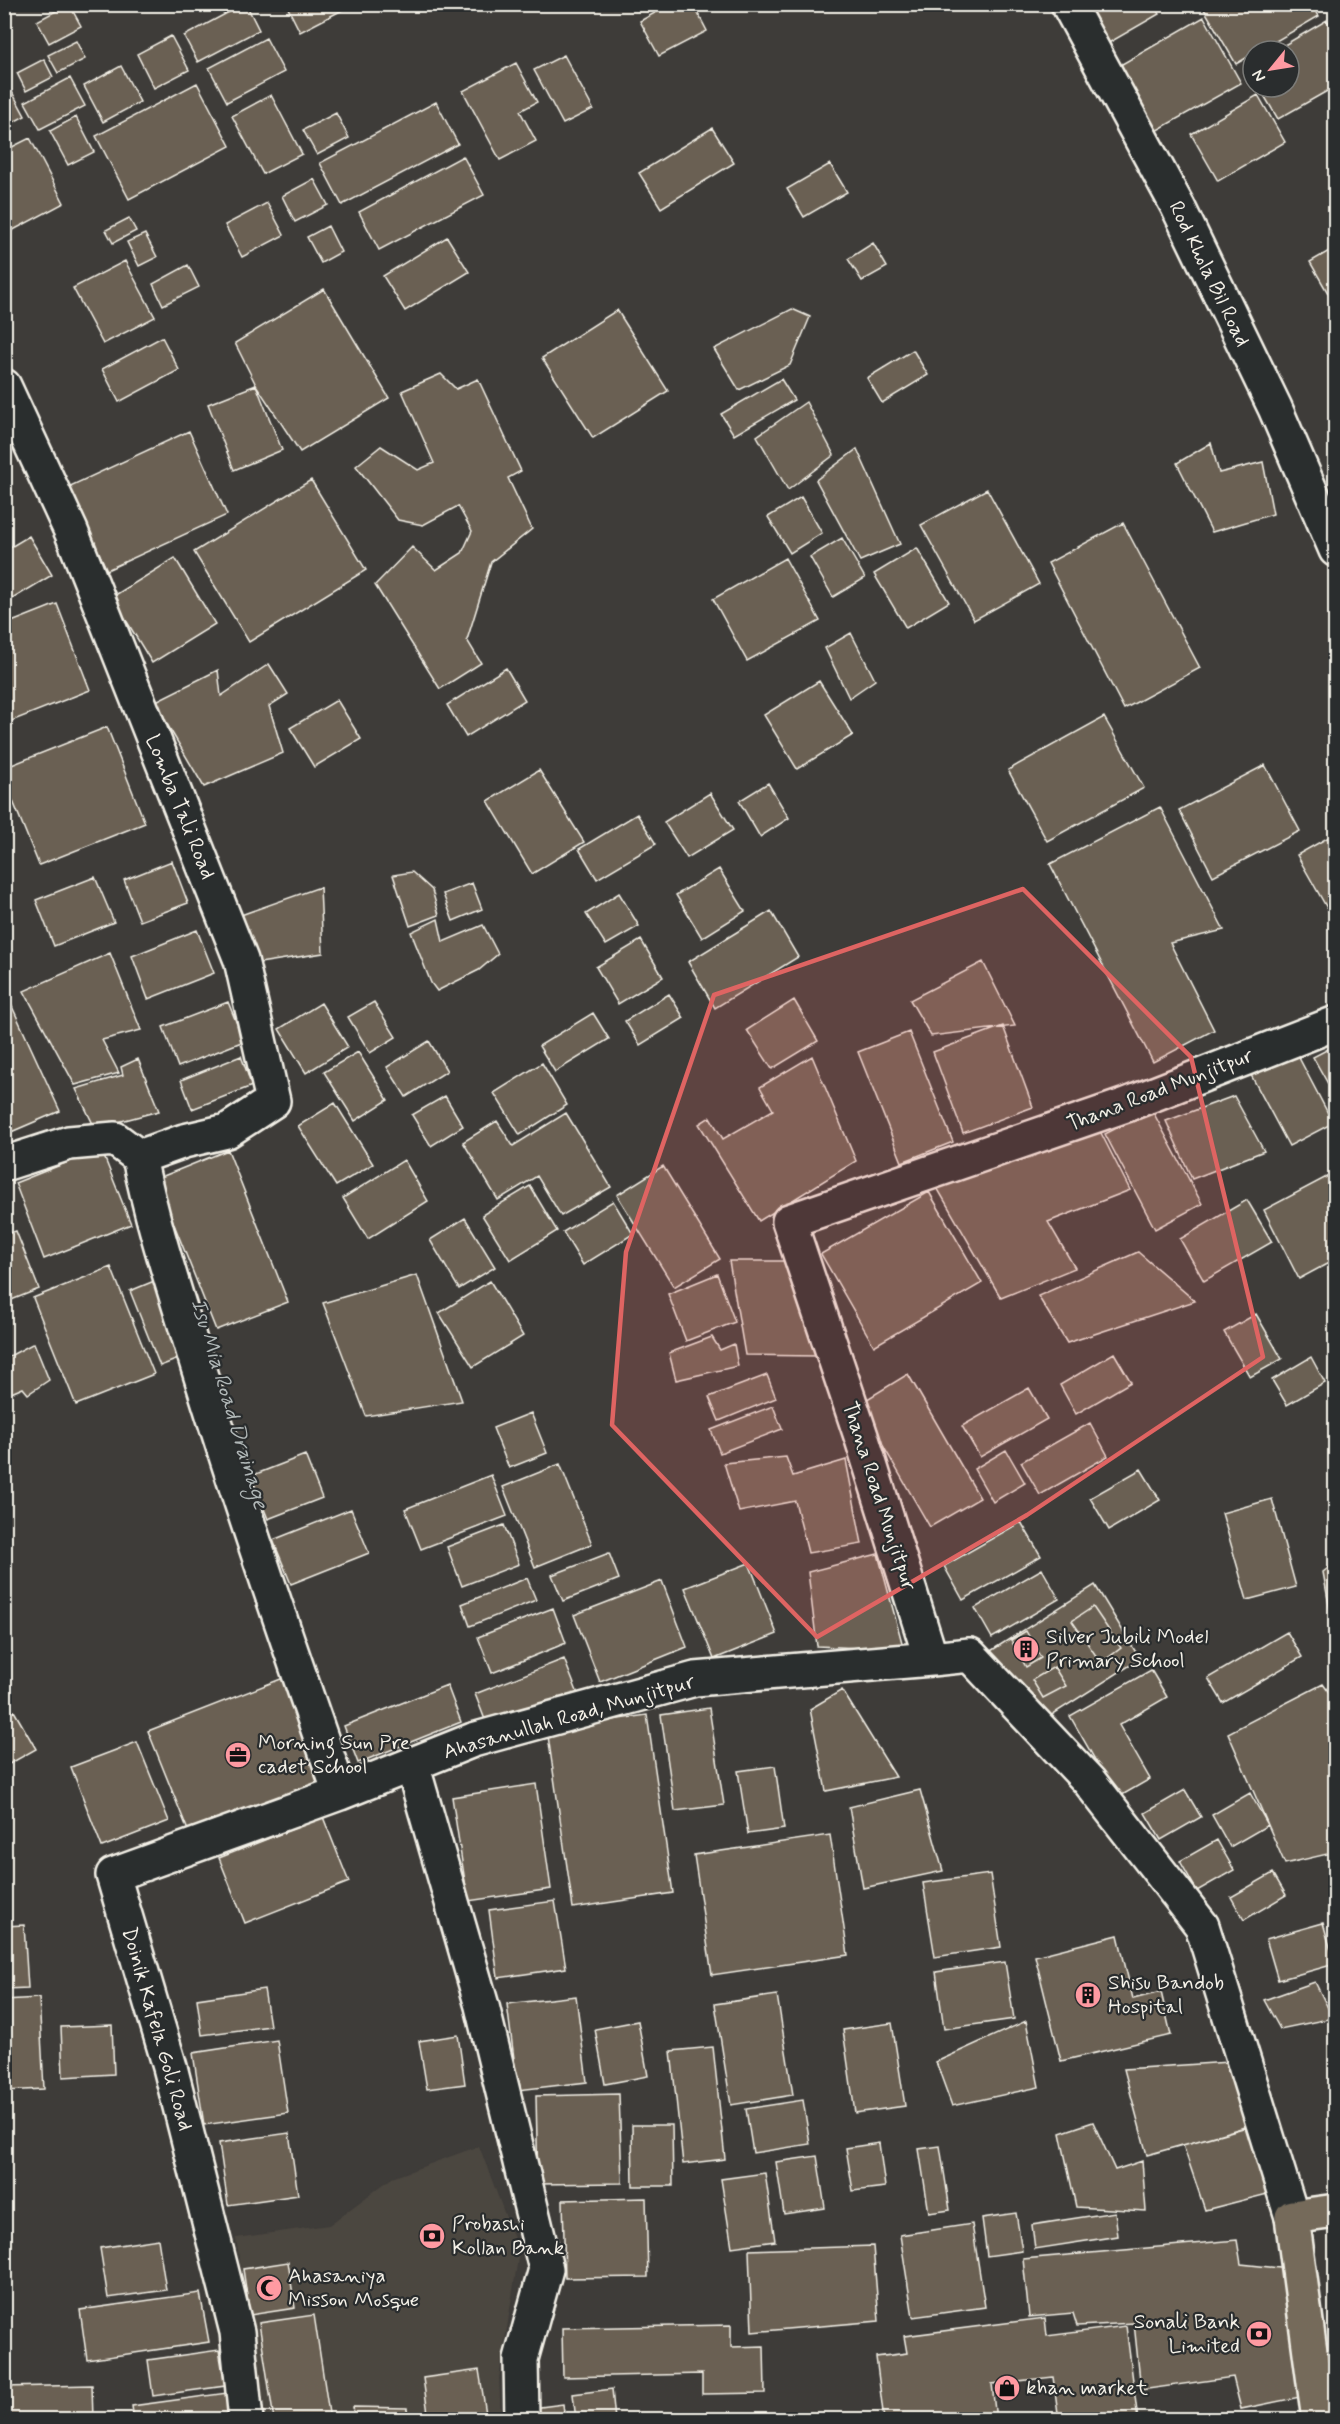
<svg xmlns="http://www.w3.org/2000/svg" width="1340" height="2424" font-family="Mynerve,sans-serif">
  <rect width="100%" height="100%" fill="#3e3c39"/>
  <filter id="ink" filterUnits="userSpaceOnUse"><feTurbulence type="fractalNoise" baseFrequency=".0167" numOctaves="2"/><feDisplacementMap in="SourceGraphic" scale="12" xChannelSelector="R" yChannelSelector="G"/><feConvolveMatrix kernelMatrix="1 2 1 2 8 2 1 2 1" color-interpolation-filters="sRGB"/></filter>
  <g filter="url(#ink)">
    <!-- built -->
    <path fill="#4c4740" d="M479 2146 519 2252 499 2378 501 2419H251L252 2342 236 2238 329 2225 392 2178Z"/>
    <!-- building -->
    <path fill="#6b6052" stroke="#f4f1e8" stroke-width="1.5" d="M69 4 81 26 49 43 37 21Z
      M244 4H246L259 30 198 62 184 36Z
      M286 4H354L300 32Z
      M671 4H693L707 31 659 56 640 21Z
      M1076 4H1153L1159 14 1100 48Z
      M1201 4H1312L1319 16 1259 51H1253V54L1236 64Z
      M1204 17 1241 83 1145 137 1108 72Z
      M1327 20 1336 34V86L1278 119 1259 87H1289V51H1274Z
      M171 36 189 70 154 88 137 54Z
      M266 38 284 72 227 102 209 68Z
      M76 41 85 59 58 73 48 55Z
      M564 55 593 109 563 124 534 70Z
      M44 59 53 77 26 91 17 73Z
      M516 63 537 102 520 111 536 141 500 160 463 91Z
      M121 66 140 102 103 122 84 86Z
      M4 77 25 116 4 127Z
      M70 78 85 106 40 129 25 102Z
      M197 83 230 146 129 199 96 136Z
      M271 95 302 154 263 174 232 116Z
      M1258 95 1285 142 1218 181 1191 134Z
      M436 102 458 144 342 205 320 163Z
      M336 113 349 138 317 155 303 130Z
      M76 117 94 152 68 165 50 131Z
      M712 128 734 163 661 208 639 173Z
      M30 138 64 203 4 235V151Z
      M463 156 484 195 379 250 359 212Z
      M830 164 847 192 804 217 787 189Z
      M314 179 328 205 295 222 282 196Z
      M267 203 284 235 242 257 225 225Z
      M129 218 136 231 113 243 106 230Z
      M328 226 341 252 321 263 307 237Z
      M145 234 157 257 139 266 127 242Z
      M447 237 469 272 405 311 383 276Z
      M873 243 887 267 862 281 848 259Z
      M1336 247V307L1310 262Z
      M125 261 155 317 103 344 73 288Z
      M188 265 199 287 163 305 153 284Z
      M324 289 389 398 300 452 256 385 235 343Z
      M792 309 810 317 790 365 739 390 714 349Z
      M617 310 668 391 593 438 542 358Z
      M162 337 179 370 119 402 102 369Z
      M913 350 928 375 882 403 867 378Z
      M441 374 456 389 478 379 521 471 508 478 532 529 491 562 467 640 481 663 440 689 375 585 412 547 436 570 462 553 472 531 458 506 423 525 398 520 356 466 381 446 418 470 434 463 402 391Z
      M781 379 794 400 734 435 721 414Z
      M256 385 282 450 234 470 208 404Z
      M806 402 834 455 788 490 757 436Z
      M189 431 227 515 107 570 68 487Z
      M1211 443 1219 473 1263 462 1273 514 1212 532 1177 463Z
      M857 449 900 544 860 561 816 480Z
      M311 480 366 570 249 642 194 552Z
      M987 489 1039 584 974 620 921 525Z
      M801 497 822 533 790 553 768 517Z
      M1123 523 1200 668 1124 709 1048 563Z
      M29 536 52 575 4 604V551Z
      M842 538 865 578 833 597 810 557Z
      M917 548 949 602 906 628 874 574Z
      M175 558 215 624 152 663 112 597Z
      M785 558 820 621 747 661 713 599Z
      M57 604 90 690 4 724V625Z
      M851 633 875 680 849 698 825 648Z
      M269 664 288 694 269 706 283 753 204 787 154 702 218 670 221 696Z
      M506 668 525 700 466 737 447 705Z
      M819 681 853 735 797 769 764 715Z
      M337 700 361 739 314 767 290 728Z
      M1104 717 1144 788 1047 841 1008 770Z
      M107 727 145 823 39 865 4 779V768Z
      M1265 765 1300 831 1213 876 1179 810Z
      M539 770 584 842 532 874 488 801Z
      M768 783 789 818 760 837 739 801Z
      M710 793 733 830 687 858 664 822Z
      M1160 807 1224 930 1170 943 1214 1030 1153 1062 1050 864Z
      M637 814 656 844 597 879 579 849Z
      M1336 833V924L1297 855Z
      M172 861 188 903 140 921 124 880Z
      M719 869 745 911 702 938 676 895Z
      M412 872 432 890 439 915 410 926 393 875Z
      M95 877 114 922 54 946 36 900Z
      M472 883 482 909 453 921 443 894Z
      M320 887 323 953 247 965 238 916Z
      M619 893 639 926 606 945 586 914Z
      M771 911 798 957 715 1008 688 962Z
      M438 919 443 942 483 925 498 954 479 970 437 991 431 983 411 932Z
      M197 930 214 973 148 999 132 956Z
      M641 940 663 977 618 1004 596 967Z
      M110 953 141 1030 102 1040 119 1073 75 1085 24 991Z
      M983 962 1015 1026 931 1036 910 1000Z
      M4 989 60 1111 4 1135Z
      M669 994 684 1018 640 1045 625 1021Z
      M794 1000 818 1041 772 1069 747 1030Z
      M228 1002 244 1041 178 1067 163 1027Z
      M374 1002 396 1037 370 1053 348 1017Z
      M321 1003 348 1047 306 1073 279 1029Z
      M593 1013 609 1039 555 1072 539 1046Z
      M1003 1026 1033 1107 963 1133 933 1052Z
      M909 1032 953 1142 902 1162 858 1052Z
      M429 1041 447 1071 406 1097 387 1067Z
      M1336 1045V1098L1313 1057Z
      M358 1052 388 1100 355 1121 324 1072Z
      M1296 1052 1333 1123 1289 1146 1251 1075Z
      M241 1056 252 1086 192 1109 181 1080Z
      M812 1056 856 1161 759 1221 699 1124 710 1117 723 1139 773 1110 760 1087Z
      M138 1059 159 1111 95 1128 76 1089 123 1075 121 1067Z
      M542 1063 567 1105 520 1135 494 1093Z
      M445 1096 463 1126 431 1146 412 1115Z
      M1234 1096 1264 1151 1192 1179 1166 1121Z
      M335 1103 373 1164 336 1186 298 1126Z
      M1152 1110 1202 1204 1155 1229 1105 1134Z
      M566 1113 611 1187 561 1216 537 1176 498 1200 463 1142 497 1121 513 1146Z
      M1100 1131 1130 1190 1048 1222 1075 1268 1001 1298 936 1186Z
      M101 1149 131 1224 44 1259 15 1183Z
      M228 1150 288 1302 216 1330 156 1179Z
      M404 1160 428 1201 368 1239 343 1198Z
      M663 1166 720 1259 674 1287 617 1195Z
      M1336 1172V1259L1299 1279 1264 1210Z
      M530 1186 557 1231 510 1260 482 1215Z
      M929 1192 982 1283 874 1346 821 1254Z
      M1247 1200 1272 1242 1204 1281 1180 1239Z
      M613 1201 633 1234 583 1265 563 1232Z
      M465 1218 495 1267 459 1289 430 1240Z
      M16 1231 39 1289 4 1303V1235Z
      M1138 1252 1195 1301 1067 1343 1038 1296Z
      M729 1261H789L819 1356 745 1355Z
      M111 1267 154 1374 76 1405 33 1298Z
      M717 1274 735 1322 686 1341 668 1294Z
      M417 1275 462 1401 366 1416 323 1303Z
      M159 1279 189 1355 160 1366 130 1291Z
      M490 1281 523 1336 473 1367 439 1313Z
      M1256 1314 1282 1359 1250 1377 1224 1332Z
      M712 1337 720 1350 734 1344 738 1366 676 1380 669 1353Z
      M34 1343 49 1380 28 1394 23 1388 4 1396V1359Z
      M1114 1353 1131 1382 1076 1414 1060 1385Z
      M1311 1357 1325 1383 1287 1405 1272 1380Z
      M908 1374 980 1498 930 1527 859 1404Z
      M767 1375 776 1398 719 1421 709 1397Z
      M1029 1388 1047 1419 980 1457 962 1426Z
      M773 1406 782 1429 720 1453 711 1430Z
      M531 1413 547 1453 509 1468 493 1428Z
      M1090 1423 1108 1456 1040 1495 1021 1462Z
      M1006 1450 1025 1483 993 1502 974 1469Z
      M305 1455 322 1498 268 1519 251 1476Z
      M786 1457 793 1476 846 1460 862 1544 808 1553 795 1501 739 1512 724 1463Z
      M560 1464 592 1544 535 1567 503 1487Z
      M1141 1469 1160 1500 1109 1530 1090 1498Z
      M491 1475 507 1516 421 1549 405 1509Z
      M1272 1499 1296 1587 1247 1600 1222 1513Z
      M351 1509 369 1553 291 1584 273 1540Z
      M1021 1522 1041 1556 963 1600 944 1566Z
      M504 1525 519 1564 462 1586 447 1547Z
      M609 1553 619 1579 563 1601 552 1575Z
      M878 1554 904 1650 817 1646 808 1572Z
      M1336 1562V1615L1331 1616 1323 1572Z
      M749 1563 777 1634 714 1659 685 1588Z
      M1042 1569 1059 1599 992 1638 975 1608Z
      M527 1578 536 1600 470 1626 462 1604Z
      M662 1581 687 1647 600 1682 574 1615Z
      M1095 1585 1140 1659 1036 1725 989 1652Z
      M1093 1607 1121 1648 1101 1663 1072 1621Z
      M553 1608 566 1643 492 1673 478 1637Z
      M1026 1631 1041 1658 1026 1667 1011 1640Z
      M1287 1632 1302 1657 1223 1703 1208 1678Z
      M564 1659 578 1694 489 1730 475 1694Z
      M1054 1667 1066 1686 1043 1698 1032 1680Z
      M1151 1670 1167 1697 1119 1725 1150 1779 1117 1798 1070 1716Z
      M286 1677 327 1779 189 1833 148 1731Z
      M1323 1684 1336 1702V1852L1285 1864 1228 1733Z
      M447 1685 461 1722 358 1763 344 1726Z
      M842 1690 896 1777 826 1791 810 1709Z
      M709 1708 724 1805 675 1811 661 1715Z
      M14 1711 36 1749 4 1767V1716Z
      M647 1715 673 1893 573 1908 547 1729Z
      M137 1742 169 1821 102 1847 71 1767Z
      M775 1766 784 1829 748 1834 738 1771Z
      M536 1784 551 1889 468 1901 452 1797Z
      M920 1790 943 1871 863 1888 849 1807Z
      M1185 1790 1201 1817 1161 1840 1145 1813Z
      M1250 1793 1268 1825 1230 1847 1212 1815Z
      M323 1817 349 1882 245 1923 219 1858Z
      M830 1835 848 1955 712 1975 694 1855Z
      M1217 1840 1234 1870 1197 1891 1180 1861Z
      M1273 1873 1286 1895 1244 1920 1231 1897Z
      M990 1874 1001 1947 935 1957 923 1883Z
      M555 1901 566 1968 498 1978 489 1910Z
      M1323 1923 1335 1964 1278 1980 1266 1939Z
      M24 1925 28 1988 4 1989V1926Z
      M1118 1935 1133 1999 1161 1992 1171 2035 1061 2061 1035 1956Z
      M1005 1962 1014 2019 944 2029 936 1972Z
      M1315 1982 1333 2018 1280 2029 1264 2000Z
      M264 1989 270 2026 202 2035 197 1999Z
      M777 1995 793 2095 731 2105 715 2004Z
      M576 1996 587 2082 518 2090 507 2004Z
      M39 1998 44 2089 4 2091V2000Z
      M638 2021 648 2076 605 2084 595 2029Z
      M1026 2021 1039 2087 952 2106 936 2062Z
      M892 2023 905 2106 855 2113 843 2030Z
      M112 2025 114 2074 63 2077 61 2027Z
      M458 2035 465 2084 427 2089 419 2041Z
      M277 2040 288 2113 204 2125 193 2053Z
      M713 2047 725 2159 683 2164 671 2051Z
      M1229 2062 1261 2123 1147 2155 1124 2069Z
      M619 2094 622 2183 538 2184 536 2096Z
      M803 2100 810 2144 753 2153 746 2109Z
      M1093 2122 1115 2170 1142 2161 1146 2211 1076 2207 1060 2133Z
      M632 2125H672L673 2186H633Z
      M1245 2127 1283 2190 1205 2210 1183 2145Z
      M289 2133 298 2195 228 2205 219 2143Z
      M879 2143 885 2187 853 2191 846 2148Z
      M940 2146 950 2210 929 2213 919 2149Z
      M817 2156 825 2208 784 2214 776 2162Z
      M765 2173 775 2241 732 2247 721 2179Z
      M646 2198 648 2277 565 2278 563 2200Z
      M1115 2212 1118 2236 1035 2249 1032 2225Z
      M1016 2213 1022 2251 987 2256 982 2218Z
      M972 2224 985 2307 913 2317 900 2235Z
      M158 2239 166 2290 108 2298 100 2248Z
      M1237 2240 1241 2264 1309 2271 1310 2395 1241 2409 1233 2377 1141 2390 1134 2323 1077 2326 1073 2313 1029 2317 1023 2259Z
      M873 2246 879 2321 752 2332 749 2250Z
      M288 2262 295 2308 250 2315 243 2269Z
      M200 2293 209 2342 87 2360 80 2310Z
      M314 2315 330 2420H274L259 2323Z
      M1045 2318 1047 2336 1126 2326 1138 2420H1059L1053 2377 992 2384 996 2420H884L876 2357 907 2353 904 2336Z
      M731 2325V2347L764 2346 765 2393 702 2394V2374L563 2377 562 2328Z
      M219 2350 225 2386 153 2396 148 2360Z
      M479 2370 487 2420H429L423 2378Z
      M92 2385 93 2420H4V2387Z
      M612 2389 615 2420H576L573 2394Z
      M227 2393 231 2420H134L132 2406Z
      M563 2404 565 2420H535L533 2408Z
      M353 2407 407 2408 408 2420H355Z
      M805 2414V2420H757Z"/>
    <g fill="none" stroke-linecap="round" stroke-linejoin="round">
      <defs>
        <path id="minor" d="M1068 4 1178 207 1275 408 1336 550
          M4 386 71 531 241 960 273 1101 227 1131 184 1141 139 1157
          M139 1157C153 1228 177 1297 198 1367 242 1510 291 1651 340 1793L473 1740 695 1679 931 1659
          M4 1164 69 1143 115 1139 139 1157
          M412 1764 482 2006 546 2269 521 2359 522 2420
          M1292 2217 1202 1926 1089 1781 970 1655 931 1659 862 1439 789 1221 1126 1105 1336 1023
          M246 2420 237 2332 170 2067 113 1875 340 1793"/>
        <path id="major" d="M1319 2420 1292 2217 1336 2211"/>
      </defs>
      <!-- minor casing -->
      <use href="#minor" stroke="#f4f1e8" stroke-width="38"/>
      <!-- major casing -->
      <use href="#major" stroke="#f4f1e8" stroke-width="38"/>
      <!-- minor -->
      <use href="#minor" stroke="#2a2d2e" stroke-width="33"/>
      <!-- major -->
      <use href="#major" stroke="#746a5a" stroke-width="33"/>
    </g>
  </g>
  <!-- marked area -->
  <path fill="#df6462" fill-opacity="0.2" stroke="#df6462" stroke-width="4.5" stroke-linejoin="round" d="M1023 889 1191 1057 1263 1357 1027 1515 817 1637 612 1425 626 1252 714 995Z"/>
  <!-- icons -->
  <defs>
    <symbol id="building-disc" viewBox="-11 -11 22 22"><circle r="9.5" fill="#ff9aa2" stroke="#2a2d2e"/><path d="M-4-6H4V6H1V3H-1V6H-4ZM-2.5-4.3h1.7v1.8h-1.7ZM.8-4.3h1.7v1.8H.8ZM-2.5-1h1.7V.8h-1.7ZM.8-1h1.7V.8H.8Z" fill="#111"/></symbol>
    <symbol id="office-disc" viewBox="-11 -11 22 22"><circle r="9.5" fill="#ff9aa2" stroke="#2a2d2e"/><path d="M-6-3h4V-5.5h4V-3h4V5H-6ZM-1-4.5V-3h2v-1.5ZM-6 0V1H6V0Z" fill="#111"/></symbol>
    <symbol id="bank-disc" viewBox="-11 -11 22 22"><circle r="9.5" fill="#ff9aa2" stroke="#2a2d2e"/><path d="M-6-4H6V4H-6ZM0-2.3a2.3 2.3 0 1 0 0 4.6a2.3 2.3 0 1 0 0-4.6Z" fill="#111"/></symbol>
    <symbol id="mosque-disc" viewBox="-11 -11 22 22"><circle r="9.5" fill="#ff9aa2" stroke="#2a2d2e"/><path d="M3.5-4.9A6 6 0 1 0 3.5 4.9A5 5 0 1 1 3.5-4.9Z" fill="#111"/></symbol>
    <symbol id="shop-disc" viewBox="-11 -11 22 22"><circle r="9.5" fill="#ff9aa2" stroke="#2a2d2e"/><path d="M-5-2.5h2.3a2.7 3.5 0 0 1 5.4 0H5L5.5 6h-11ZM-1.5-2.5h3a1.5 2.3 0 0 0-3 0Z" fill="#111"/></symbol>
  </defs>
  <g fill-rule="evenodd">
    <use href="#building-disc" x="1011" y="1634" width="30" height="30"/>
    <use href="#office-disc" x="223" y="1740" width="30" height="30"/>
    <use href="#building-disc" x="1073" y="1980" width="30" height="30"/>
    <use href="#bank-disc" x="417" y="2221" width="30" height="30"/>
    <use href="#mosque-disc" x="254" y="2273" width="30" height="30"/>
    <use href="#bank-disc" x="1244" y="2319" width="30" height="30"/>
    <use href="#shop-disc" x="992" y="2373" width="30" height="30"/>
  </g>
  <g text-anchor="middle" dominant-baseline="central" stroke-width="4.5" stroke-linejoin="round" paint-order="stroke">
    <!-- street labels -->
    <g font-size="21" fill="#f4f1e8" stroke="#2a2d2e">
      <text transform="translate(1209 274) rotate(64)">Rod Khola Bil Road</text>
      <text transform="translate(180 807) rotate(68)">Lomba Tali Road</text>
      <text transform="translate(1160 1090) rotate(-21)">Thana Road Munjitpur</text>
      <text transform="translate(879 1496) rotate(72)">Thana Road Munjitpur</text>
      <text transform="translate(569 1717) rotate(-16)">Ahasanullah Road, Munjitpur</text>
      <text transform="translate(157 2029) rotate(74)">Doinik Kafela Goli Road</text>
    </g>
    <!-- poi labels -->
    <g font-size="21" fill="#f4f1e8" stroke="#2a2d2e" text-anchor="start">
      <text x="1046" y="1637">Silver Jubili Model<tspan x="1046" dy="24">Primary School</tspan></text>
      <text x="258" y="1743">Morning Sun Pre<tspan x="258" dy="24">cadet School</tspan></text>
      <text x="1108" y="1983">Shisu Bandob<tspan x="1108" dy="24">Hospital</tspan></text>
      <text x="452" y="2224">Probashi<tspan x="452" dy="24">Kollan Bank</tspan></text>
      <text x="288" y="2276">Ahasaniya<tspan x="288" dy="24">Misson Mosque</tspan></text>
      <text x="1240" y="2322" text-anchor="end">Sonali Bank<tspan x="1240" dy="24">Limited</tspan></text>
      <text x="1026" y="2388">khan market</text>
    </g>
    <!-- water labels -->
    <g font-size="22" font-style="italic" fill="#b1b8b8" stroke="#2a2d2e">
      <text transform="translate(229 1404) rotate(73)">Isu Mia Road Drainage</text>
    </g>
  </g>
  <!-- margin -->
  <rect width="1340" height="2424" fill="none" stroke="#2a2d2e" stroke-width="24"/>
  <rect x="12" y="12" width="1316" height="2400" fill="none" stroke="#f4f1e8" stroke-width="2" filter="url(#ink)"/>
  <!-- north arrow -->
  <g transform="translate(1271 69) rotate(240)"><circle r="28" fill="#2a2d2e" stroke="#7b7b78" stroke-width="1.5"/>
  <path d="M0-4.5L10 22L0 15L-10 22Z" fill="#ff9aa2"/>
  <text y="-9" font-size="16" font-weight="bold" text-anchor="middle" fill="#f4f1e8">N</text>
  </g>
</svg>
